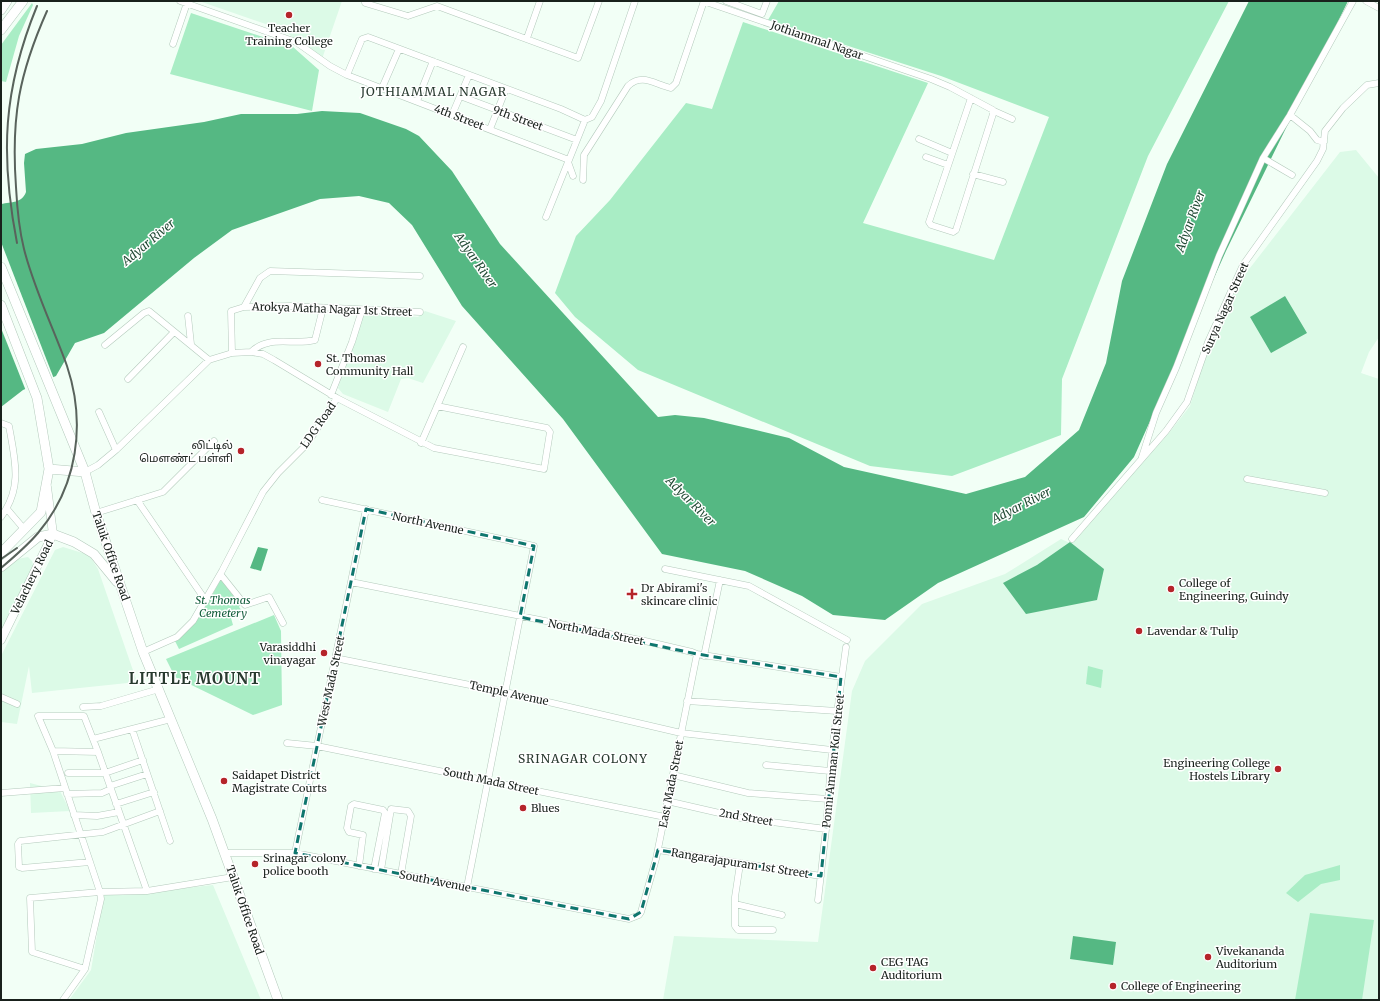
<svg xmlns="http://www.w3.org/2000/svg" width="1380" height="1001" font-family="Merriweather,'Noto Sans Tamil',serif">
  <rect width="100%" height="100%" fill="#f2fff6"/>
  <!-- built -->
  <path fill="#dcfae7" d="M199 1H342L322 59 283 30Z
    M1356 150 1379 178V337L1369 352 1361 373 1379 379V1000H663L674 936 818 942 852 691 865 661 922 604 1005 574 1061 539 1070 543 1169 433 1190 406 1211 338 1243 277 1340 152Z
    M425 311 456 321 423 383 408 378 401 379 388 412 343 394 338 388 363 313 418 317Z
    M63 547 89 555 98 569 137 682 32 693 29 666 17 724 1 722V656L55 550Z
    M28 557 32 561 34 570 1 630V573L17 559Z
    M30 783 60 791 70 811 31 813Z
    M213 885 261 1000H69L91 970 104 893H140Z"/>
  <!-- green -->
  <path fill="#a9edc5" d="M779 1H1229L1148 156 1062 379 1061 435 952 476 870 466 638 370 575 317 555 293 576 236 610 200 686 103 712 109 743 22 928 83 863 223 994 260 1049 117 941 76 768 20Z
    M32 3 33 5 19 36 6 82 1 81V45Z
    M191 13 293 47 319 70 312 111 170 74Z
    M221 579 240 605 239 607 243 612 231 618 233 625 179 649 175 641C197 625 208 602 221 579Z
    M274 615 281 631 282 705 253 715 175 677 166 659Z
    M1088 666 1103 670 1101 688 1086 684Z
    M1340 865V880L1321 884 1298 902 1286 893 1305 875Z
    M1310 913 1374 920 1362 1000H1295Z"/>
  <!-- water -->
  <path fill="#55b883" d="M1249 1H1348L1226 251 1134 457 1084 517 938 583 885 620 833 615 802 596 745 571 662 554 563 419 462 306 412 225 389 203 359 196 320 199 232 230 194 258 104 333 75 343 56 376 23 390 1 407V204C12 202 22 203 26 192L24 163 25 154 36 149 82 144 126 133 204 122 241 114H297L322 111 360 113 406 129 419 136 452 171 500 244 658 417 675 415 704 418 756 430 789 438 844 467 966 494 1025 477 1079 430 1106 363 1122 281 1167 164Z
    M1285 296 1307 333 1271 353 1250 317Z
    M1070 542 1104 569 1097 600 1026 614 1003 583 1037 565Z
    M258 547 268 549 261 571 250 568Z
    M1073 936 1116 942 1113 965 1070 959Z"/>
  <!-- pier -->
  <path fill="#f2fff6" d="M1 242 54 379 26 391 1 328Z"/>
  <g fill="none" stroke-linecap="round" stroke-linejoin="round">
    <defs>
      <path id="street" d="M180 1 296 42 330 66 347 75 569 160 568 162 573 176
        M365 1V3L408 16 437 6 578 58 599 1
        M703 1 931 79 950 87 993 110V114L956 230 953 232 931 225 929 222 971 98
        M726 1 762 14 767 1
        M1366 1 1379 8
        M527 38 540 1
        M173 44 187 3
        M347 75 362 39 368 37 561 109 585 120 569 160
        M382 88 399 49
        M460 96 577 140
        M417 101 433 61
        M994 111 1012 119
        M452 115 469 75
        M1290 115 1310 131 1317 140 1324 142
        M585 120 592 117 601 101 635 1
        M490 129 506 89
        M919 139 952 153
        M926 157 948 165
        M1263 158 1292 175
        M973 174 1003 182
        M583 180 584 155 628 86C642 73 654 84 671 88L676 83 704 1
        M546 217 568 162
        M244 307 291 306 420 312
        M188 316 191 344
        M105 345 144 313 149 311 209 360
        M251 352C270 334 293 346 315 340L323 308
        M232 353 231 311 244 307 260 278 270 271 420 276
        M128 379 174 332
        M331 395 352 342 362 310
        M99 412 116 450
        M1 423 9 426C15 460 23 487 1 517
        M421 443 463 347
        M1142 457 1156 413 1176 368 1219 256 1263 158 1290 115 1353 1
        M85 472 98 465 116 450 209 360 232 353 251 352 263 354 274 360 337 398 434 448 544 469 550 432 547 428 437 406
        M1247 479 1325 493
        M137 500 206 601
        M322 500 534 546 467 887
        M7 509 24 529
        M96 513 163 492 214 441
        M1072 539 1166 431 1187 402 1208 342 1243 265 1317 161 1323 149 1325 131 1343 108 1367 85 1379 83
        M665 569 749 586 847 640
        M221 575 245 605 269 597 283 623
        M351 582 645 641 692 652 697 654 841 677
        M143 652 177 637 193 621 222 571 263 492 278 473 307 444 337 398
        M704 656 720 580
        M335 658 505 692 681 733 832 750
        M1 697 17 704
        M687 701 837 711
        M83 707 101 706 159 689
        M132 729 170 841
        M93 739 171 719
        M287 743 317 746 665 817
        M53 751 98 752
        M766 765 830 771
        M68 773H105L143 760
        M673 775 748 793 828 799
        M110 786 147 774
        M1 793 65 788
        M67 794 102 793 111 789
        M667 801 741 818 826 829
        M116 804 154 792
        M74 815 97 816 119 812
        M658 850 821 876
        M225 853H295L629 919 639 915 641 912 656 859 697 654
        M295 853 366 509
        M90 862 22 868 19 867 18 844 20 841 103 832 160 811
        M740 864 735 897V926L738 930H773
        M359 866 363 835 349 832 347 828 351 806 354 804 383 810 385 813 374 869
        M381 870 391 809 408 811 411 816 401 874
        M818 900 826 829 832 750 846 647
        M735 904 782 915
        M85 969 32 952 30 898 100 892 147 891 233 877
        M63 1000 85 969 101 899 100 892 53 751 38 716H84L98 752 147 891"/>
      <path id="secondary" d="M1 640 53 534 47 487"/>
      <path id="primary" d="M1 10 7 1
        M1 30 23 1
        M1 267 85 472 96 513 143 652 212 819 278 1000
        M1 305 37 398 49 469 41 512 1 553
        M49 469 85 472
        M1 567 38 537 53 534 74 542 94 554 117 582"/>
    </defs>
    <!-- street casing -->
    <use href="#street" stroke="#b4cabc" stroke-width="7"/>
    <!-- secondary casing -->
    <use href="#secondary" stroke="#b4cabc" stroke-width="9"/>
    <!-- primary casing -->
    <use href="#primary" stroke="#b4cabc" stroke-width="10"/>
    <!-- street -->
    <use href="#street" stroke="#fff" stroke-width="6"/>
    <!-- secondary -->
    <use href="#secondary" stroke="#fff" stroke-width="8"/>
    <!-- primary -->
    <use href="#primary" stroke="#fff" stroke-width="9"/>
    <!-- rail -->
    <path stroke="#59635c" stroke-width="2" d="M17 243C0 155 3 89 37 6
      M1 559 17 548
      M1 568C14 557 27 546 38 533 78 486 86 423 67 366 53 327 34 289 24 249 19 229 17 207 16 187 11 117 19 74 47 11"/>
  </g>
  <!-- marked area -->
  <path fill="none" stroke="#0f766e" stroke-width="3" stroke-dasharray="8 5" stroke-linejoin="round" d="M366 509 534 546 520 617 697 654 841 677 821 876 658 850 641 912 629 919 295 853Z"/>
  <!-- markers -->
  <g fill="#b5242a" stroke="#fff" stroke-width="1.5">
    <circle cx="289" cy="15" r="4"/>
    <circle cx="318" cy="364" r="4"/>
    <circle cx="241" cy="451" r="4"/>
    <circle cx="1171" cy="589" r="4"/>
    <path d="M630 588h4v4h4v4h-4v4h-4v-4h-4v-4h4z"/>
    <circle cx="1139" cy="631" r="4"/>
    <circle cx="324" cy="653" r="4"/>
    <circle cx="1278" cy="769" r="4"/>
    <circle cx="224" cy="781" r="4"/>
    <circle cx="523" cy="808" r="4"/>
    <circle cx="255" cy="864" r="4"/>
    <circle cx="1208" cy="957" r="4"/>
    <circle cx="873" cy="968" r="4"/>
    <circle cx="1113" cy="986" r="4"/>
  </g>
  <g text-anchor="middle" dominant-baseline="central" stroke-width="3" stroke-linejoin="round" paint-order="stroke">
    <!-- poi labels -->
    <g font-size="11" fill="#19211c" stroke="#fff" text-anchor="start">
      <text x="289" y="28" text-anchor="middle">Teacher<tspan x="289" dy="13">Training College</tspan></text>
      <text x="326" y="358">St. Thomas<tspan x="326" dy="13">Community Hall</tspan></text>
      <text x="233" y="445" text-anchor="end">லிட்டில்<tspan x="233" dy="13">மௌண்ட் பள்ளி</tspan></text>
      <text x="1179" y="583">College of<tspan x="1179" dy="13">Engineering, Guindy</tspan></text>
      <text x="641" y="588">Dr Abirami's<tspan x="641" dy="13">skincare clinic</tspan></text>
      <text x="1147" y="631">Lavendar &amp; Tulip</text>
      <text x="316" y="647" text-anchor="end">Varasiddhi<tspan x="316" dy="13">vinayagar</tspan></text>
      <text x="1270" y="763" text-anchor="end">Engineering College<tspan x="1270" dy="13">Hostels Library</tspan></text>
      <text x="232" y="775">Saidapet District<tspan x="232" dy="13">Magistrate Courts</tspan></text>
      <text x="531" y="808">Blues</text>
      <text x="263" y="858">Srinagar colony<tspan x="263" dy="13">police booth</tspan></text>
      <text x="1216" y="951">Vivekananda<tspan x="1216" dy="13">Auditorium</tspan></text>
      <text x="881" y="962">CEG TAG<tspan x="881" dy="13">Auditorium</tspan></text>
      <text x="1121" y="986">College of Engineering</text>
    </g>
    <!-- street labels -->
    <g font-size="11" fill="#19211c" stroke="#fff">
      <text transform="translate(817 40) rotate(19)">Jothiammal Nagar</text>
      <text transform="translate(459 117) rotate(21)">4th Street</text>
      <text transform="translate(518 118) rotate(20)">9th Street</text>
      <text transform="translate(1225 308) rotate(-66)">Surya Nagar Street</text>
      <text transform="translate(332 309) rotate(2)">Arokya Matha Nagar 1st Street</text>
      <text transform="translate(318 425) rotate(-55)">LDG Road</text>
      <text transform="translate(428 523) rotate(12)">North Avenue</text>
      <text transform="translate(111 556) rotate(71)">Taluk Office Road</text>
      <text transform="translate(32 577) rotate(-64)">Velachery Road</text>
      <text transform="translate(596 632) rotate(11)">North Mada Street</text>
      <text transform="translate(331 681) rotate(-78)">West Mada Street</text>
      <text transform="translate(509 693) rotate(12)">Temple Avenue</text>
      <text transform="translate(833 761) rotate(-84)">Ponni Amman Koil Street</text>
      <text transform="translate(491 781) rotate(12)">South Mada Street</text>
      <text transform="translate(671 784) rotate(-79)">East Mada Street</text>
      <text transform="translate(746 817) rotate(10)">2nd Street</text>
      <text transform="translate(740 863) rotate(9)">Rangarajapuram 1st Street</text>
      <text transform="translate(435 881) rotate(11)">South Avenue</text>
      <text transform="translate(245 910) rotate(71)">Taluk Office Road</text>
    </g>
    <!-- park labels -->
    <g font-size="11" font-style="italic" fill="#125d3b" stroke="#fff">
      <text x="223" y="600">St. Thomas<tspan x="223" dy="13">Cemetery</tspan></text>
    </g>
    <!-- neighbourhood labels -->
    <g font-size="12" letter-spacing="1" fill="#283a2f" stroke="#fff">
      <text x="434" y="91">JOTHIAMMAL NAGAR</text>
      <text x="583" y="758">SRINAGAR COLONY</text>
    </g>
    <!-- water labels -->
    <g font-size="12" font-style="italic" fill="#224b35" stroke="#fff">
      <text transform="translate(1190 221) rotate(-70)">Adyar River</text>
      <text transform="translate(148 242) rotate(-40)">Adyar River</text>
      <text transform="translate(476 260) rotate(55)">Adyar River</text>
      <text transform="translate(691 501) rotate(45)">Adyar River</text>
      <text transform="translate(1021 505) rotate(-27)">Adyar River</text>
    </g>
    <!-- district labels -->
    <g font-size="15" font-weight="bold" letter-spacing="1" fill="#283a2f" stroke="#fff">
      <text x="195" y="678">LITTLE MOUNT</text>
    </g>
  </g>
  <!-- border -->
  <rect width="1380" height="1001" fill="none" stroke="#19211c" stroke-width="4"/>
</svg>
